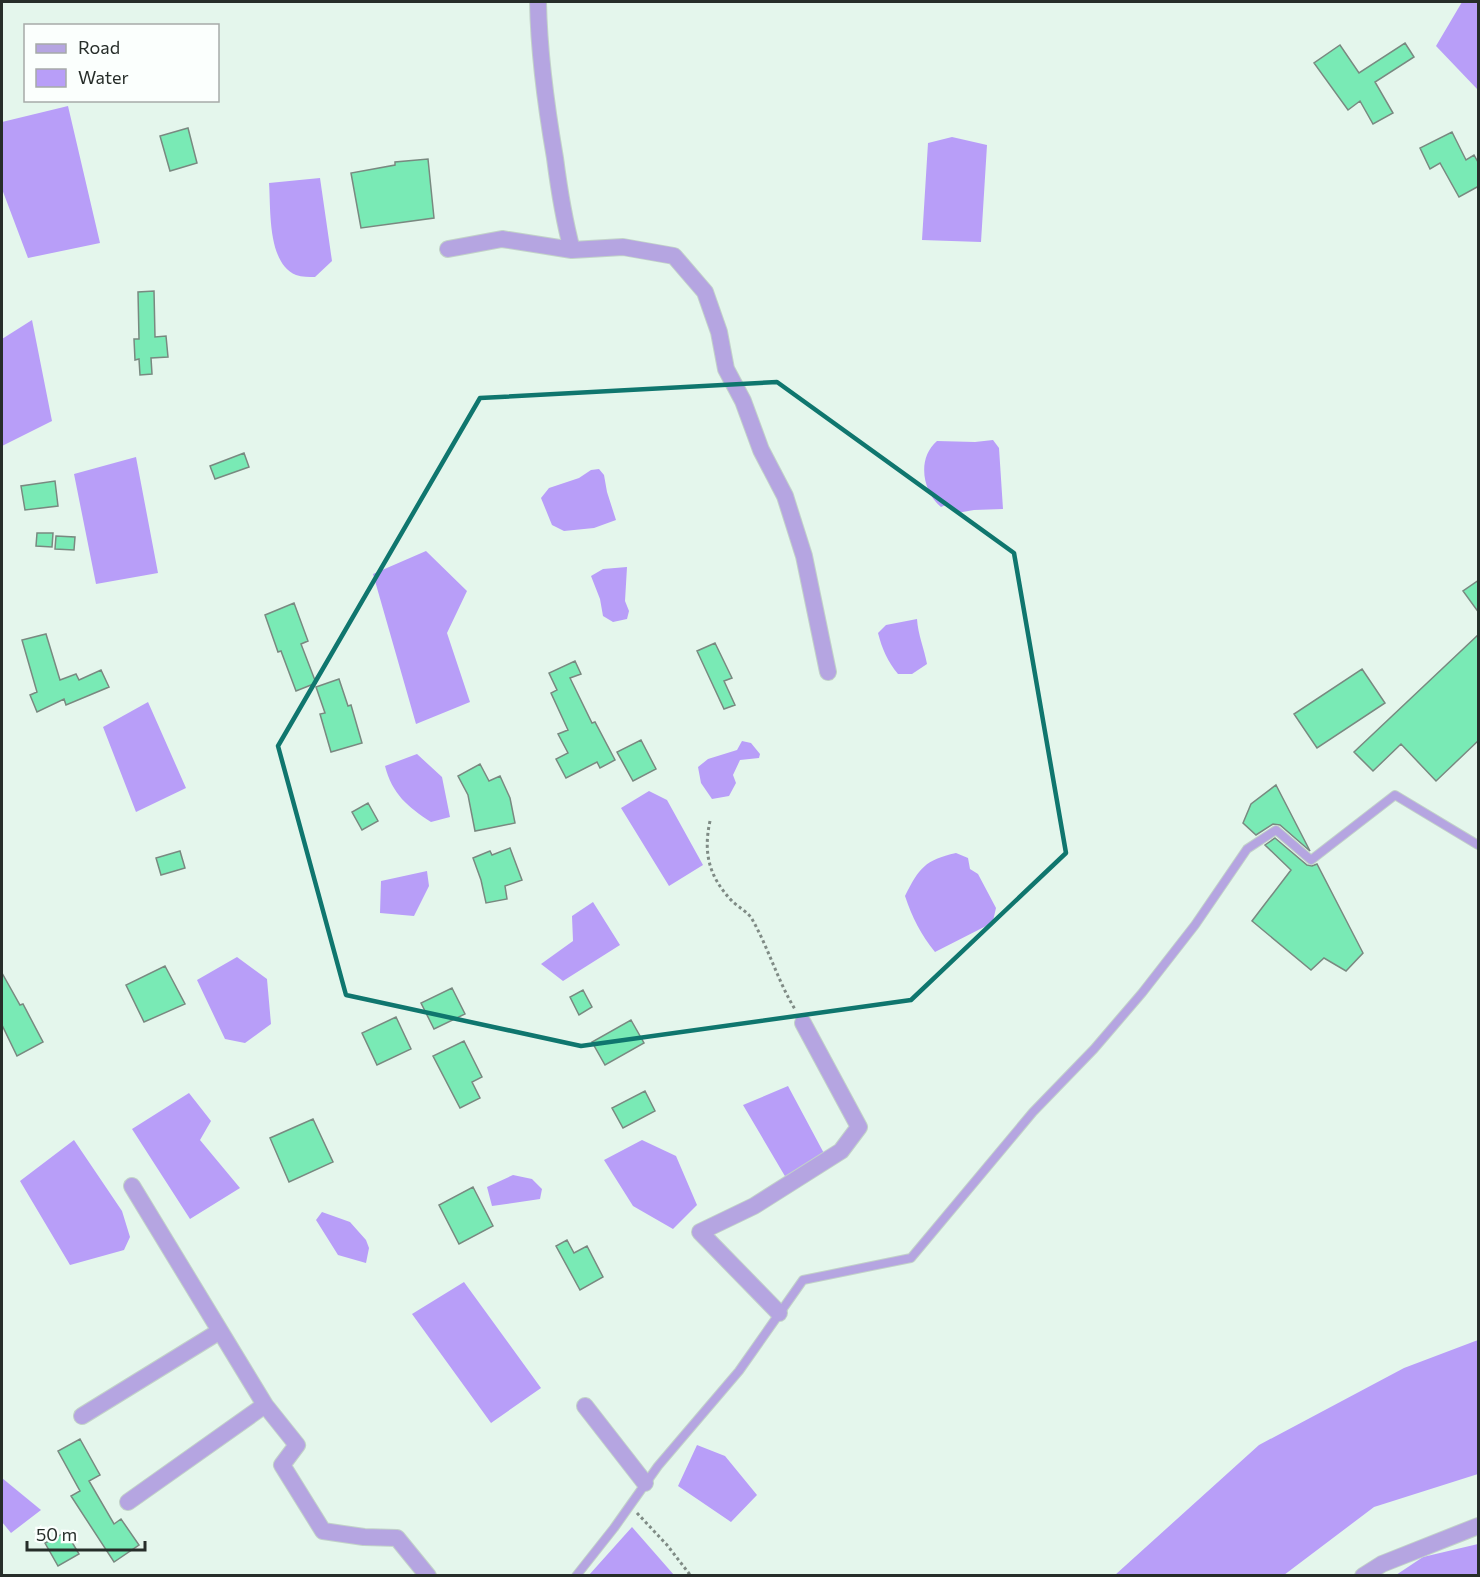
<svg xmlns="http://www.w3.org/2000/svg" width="1480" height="1577" font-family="Commissioner,sans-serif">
  <rect width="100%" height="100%" fill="#e4f6ec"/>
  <!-- water -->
  <path fill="#b89ef8" d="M1462 2H1478V90L1436 46Z
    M68 106 100 243 28 258 2 189V122Z
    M952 137 987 145 981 242 922 240 928 143Z
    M320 178 332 261 315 277C309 277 302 277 296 275 267 263 271 209 269 183Z
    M32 320 52 421 2 446V339Z
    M993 440 999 448 1003 509 974 510 957 513 948 504 941 507C922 491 917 458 937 441L975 442Z
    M136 457 158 573 96 584 74 474Z
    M599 469 604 475 607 492 616 520 594 528 564 531 552 525 541 498 549 488 579 478 591 470Z
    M426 551 467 591 447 633 470 702 416 724 373 574Z
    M627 567 625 601 629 611 627 619 613 622 603 616 600 599 591 576 603 569Z
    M917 619C918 635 924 648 927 664L912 674H898C888 662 882 649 878 633L886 625Z
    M148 702 186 788 136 812 103 727Z
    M742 741 751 743 760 754 759 758 740 760 733 775 736 783 729 796 712 799 701 783 698 767 708 759 737 750Z
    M417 754 442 777 450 817 431 822C408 807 392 794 385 766Z
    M649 791 667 800 703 865 669 886 621 808Z
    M956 853 968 858 970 869 978 874 996 908 993 921 988 925 935 952C921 935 912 917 905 896 919 868 925 860 956 853Z
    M427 871 429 886 414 916 380 913 381 881Z
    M593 902 620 945 563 981 541 964 573 941 572 916Z
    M237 957 267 979 271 1024 245 1043 225 1039 197 980Z
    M788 1086 827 1159 789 1183 743 1105Z
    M189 1093 211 1121 200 1140 240 1188 190 1219 132 1129Z
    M74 1140 122 1211 130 1237 124 1250 70 1265 20 1181Z
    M642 1140 676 1156 697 1205 673 1229 633 1206 604 1160Z
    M513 1175 532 1179 542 1189 540 1199 492 1206 487 1187Z
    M322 1212 350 1222 366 1240 369 1248 366 1263 338 1255 316 1220Z
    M464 1282 541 1388 491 1423 412 1314Z
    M1478 1340V1474L1374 1507 1284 1575H1115L1259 1445 1404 1368Z
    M697 1445 725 1456 757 1495 731 1522 678 1486Z
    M2 1478 41 1510 11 1533 2 1522Z
    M632 1527 674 1575H589Z
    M1478 1544V1575H1396L1423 1557Z"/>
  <!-- building -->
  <path fill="#79eab5" stroke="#798980" stroke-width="1.5" d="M1405 43 1414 57 1375 82 1393 113 1373 124 1360 101 1348 110 1314 63 1340 45 1359 73Z
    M188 128 197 163 170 171 160 136Z
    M1452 132 1466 160 1474 155 1479 164V186L1459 197 1440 163 1430 169 1420 148Z
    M428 159 434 218 361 228 351 173 395 165V162Z
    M154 291 155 337 166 336 168 357 151 358 152 374 140 375 139 359 135 360 134 339H139L138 292Z
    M244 453 249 467 215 479 210 466Z
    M55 481 58 506 25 510 21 486Z
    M37 533H53L52 547 36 546Z
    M56 536 75 537 74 550 55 549Z
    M1479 580V613L1463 591Z
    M294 603 308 641 301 644 316 683 296 691 281 651 278 652 265 615Z
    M46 634 60 680 76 674 79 680 101 670 109 687 66 705 64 699 37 712 30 695 37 692 22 640Z
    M1479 634V740L1436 781 1401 744 1373 771 1354 752Z
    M715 643 732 678 724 681 735 705 724 709 697 651Z
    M575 661 581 674 570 678 592 723 595 722 615 760 600 768 597 762 566 778 556 759 568 753 558 734 568 730 551 693 557 690 549 673Z
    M1362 669 1385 703 1317 748 1294 714Z
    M339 679 348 706 351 705 362 743 331 752 320 714 325 713 316 687Z
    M641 740 656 769 633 781 617 752Z
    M480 764 489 781 500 776 510 798 515 823 475 831 468 795 458 776Z
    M1276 785 1310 851 1280 825 1273 824 1256 835 1243 823 1251 804Z
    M368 803 378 821 362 830 352 812Z
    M1275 838 1307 865 1312 866 1317 864 1363 953 1346 971 1324 958 1311 970 1252 921 1291 870 1265 845Z
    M510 848 522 880 505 886 507 899 486 903 481 880 473 858 490 851 492 855Z
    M180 851 185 868 161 875 156 858Z
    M165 966 185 1004 144 1022 126 985Z
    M2 973 20 1005 23 1004 43 1042 17 1056 2 1025Z
    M452 988 465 1014 434 1029 421 1003Z
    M583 990 592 1007 579 1015 570 997Z
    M396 1017 411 1049 377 1065 362 1033Z
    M631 1020 644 1043 605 1065 592 1042Z
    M464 1041 482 1077 472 1082 480 1098 460 1108 433 1056Z
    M645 1091 655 1111 623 1128 612 1108Z
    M313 1119 333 1162 289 1182 270 1138Z
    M473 1187 493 1226 459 1244 439 1205Z
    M567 1240 574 1253 587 1246 603 1277 580 1290 556 1246Z
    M80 1439 100 1475 89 1481 114 1524 121 1519 139 1545 114 1562 71 1496 80 1491 58 1451Z
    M66 1532 79 1554 58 1566 45 1543Z"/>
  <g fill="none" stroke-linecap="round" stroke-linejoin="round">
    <defs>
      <path id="lane" d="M576 1576 614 1528 658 1466 739 1371 803 1280 911 1258 1033 1112 1094 1049 1142 993 1195 925 1247 849 1276 830 1311 860 1395 795 1478 845"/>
      <path id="street" d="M538 2C539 55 546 106 555 158 559 189 564 220 572 250
        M448 249 502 239 572 250 623 247 674 256 705 292 719 332 726 369 743 401 761 450 785 496 804 556 828 672
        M132 1186 265 1405
        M779 1313 700 1232 754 1206 841 1151 859 1127 803 1023
        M585 1406 645 1483
        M82 1416 220 1331
        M128 1502 265 1405 297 1445 282 1465 323 1531 364 1537 397 1538 428 1576
        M1363 1576 1382 1564 1478 1526"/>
    </defs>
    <!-- lane casing -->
    <use href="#lane" stroke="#c2d2c9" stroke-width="10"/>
    <!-- street casing -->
    <use href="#street" stroke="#c2d2c9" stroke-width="18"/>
    <!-- path -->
    <path stroke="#7f8b85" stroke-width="3" stroke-dasharray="3 3" stroke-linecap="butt" d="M710 821C703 853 709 877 732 901 738 907 748 912 752 919 769 949 778 982 796 1011
      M637 1513 667 1545 691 1576"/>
    <!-- lane -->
    <use href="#lane" stroke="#b5a5e1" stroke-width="8"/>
    <!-- street -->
    <use href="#street" stroke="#b5a5e1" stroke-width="16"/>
  </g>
  <!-- marked area -->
  <path fill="none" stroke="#0f766e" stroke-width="4.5" stroke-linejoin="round" d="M777 382 1014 553 1066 853 911 1000 581 1046 346 995 278 746 480 398Z"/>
  <!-- border -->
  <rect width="1480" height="1577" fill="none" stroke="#262d29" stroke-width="6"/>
  <!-- legend -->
  <rect x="24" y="24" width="195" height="78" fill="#fbfffd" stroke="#a6aba8" stroke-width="1.5"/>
  <rect x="36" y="44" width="30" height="9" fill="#b5a5e1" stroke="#a6aba8" stroke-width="1.5"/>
  <text x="78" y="54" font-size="18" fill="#262d29">Road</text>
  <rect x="36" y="69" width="30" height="18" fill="#b89ef8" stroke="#a6aba8" stroke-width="1.5"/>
  <text x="78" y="84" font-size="18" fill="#262d29">Water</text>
  <!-- scale -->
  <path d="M27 1541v9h118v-9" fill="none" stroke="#262d29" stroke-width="3"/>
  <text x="36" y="1541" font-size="18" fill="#262d29" stroke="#fbfffd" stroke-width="4.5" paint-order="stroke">50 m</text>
</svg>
